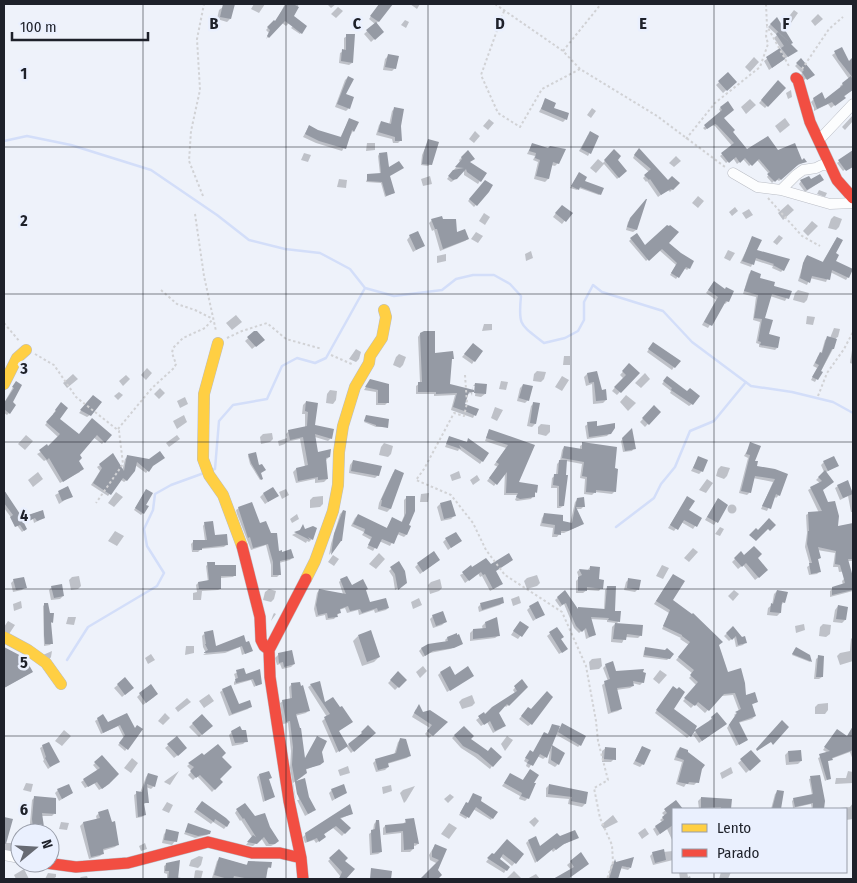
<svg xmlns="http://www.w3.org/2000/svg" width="857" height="883" font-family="'Fira Sans Condensed',sans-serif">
  <rect width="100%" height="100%" fill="#eef2fa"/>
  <!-- shadow -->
  <path fill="#0003" d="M254 4H265L259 13 251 9Z
    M285 4H299L288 24 286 26 282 23 266 39 269 33 266 30 274 21 275 23Z
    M327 4H336L331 8Z
    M378 4H392L376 24 382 32 371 42 364 34 375 24 369 19 379 5Z
    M410 4H420L417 9Z
    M223 7 230 19 227 22 217 19 219 10Z
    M338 7 343 11 336 18 331 14Z
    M794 10 798 13 791 23 786 20Z
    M818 14 823 19 815 26 811 21Z
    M776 19 791 43 790 45 793 53 769 70 764 61 781 49 774 38 777 35 768 27Z
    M405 20 409 22 406 28 401 25Z
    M298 21 306 27 300 34 291 28Z
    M347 36 352 63 349 65 339 63 340 53 344 51V38Z
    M841 49 848 63 851 61 853 64V89L831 108 828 104 814 111V108L811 102 814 99 824 101 841 88 840 86 849 79 832 55Z
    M388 56 395 68 392 71 383 70 385 59Z
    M754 57 759 62 750 72 745 67Z
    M801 60 813 74 804 80 801 75 802 73 795 66Z
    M728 74 735 82 723 93 716 85Z
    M348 77 344 95 349 108 346 111 335 107 345 80Z
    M778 82 784 88 765 108 759 103Z
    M791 90 792 97 788 99 786 93Z
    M546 99 552 109 566 119 563 122 539 112Z
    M750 99 756 105 746 114 741 107Z
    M728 103 722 118 747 150 777 152 805 162 796 166 779 181 776 179 772 183 767 177 769 174 757 160 749 166 743 159 737 164 733 158 726 163 720 156 732 146 715 126 712 125 705 130 703 128 721 113 719 109Z
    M592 108 596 111 591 118 587 115Z
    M394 109 400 126 401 140 398 143H393L392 139 376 135 379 125 381 122 389 125 392 111Z
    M853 115V121L845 130 842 127Z
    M785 118 790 125 780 133 775 126Z
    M489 119 494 123 488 130 483 126Z
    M349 120 353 131 342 151 316 143 303 137 309 126 318 131 340 138Z
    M475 131 480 136 474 143 469 139Z
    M588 135 598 137 588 156 579 151Z
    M429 140 431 164 428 166 421 165 422 155Z
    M367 143H375V150L366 151Z
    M532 144 558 163 555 166 551 165 548 179 545 182 534 179 538 162 533 160 535 156 527 154Z
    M614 151 616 160 626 171 617 179 604 164 596 173 590 168 598 159 603 163Z
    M853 151V163L843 171 837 163Z
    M468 152 469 162 480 181 478 184 464 175V169L453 181 451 182 447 179 460 162 459 160Z
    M636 152 668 182 678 183 670 192 668 190 658 197 647 181 646 182 643 178 649 172 633 158Z
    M304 153 311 155 308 162 301 160Z
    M379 154 394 193 385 197 381 183 366 182 368 176 380 174 378 156Z
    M676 156 681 161 674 167 669 163Z
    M578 175 583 181 600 194 599 195 579 188 577 190 570 188Z
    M430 176 432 184 423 186 421 179Z
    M339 179 347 180 346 188 337 187Z
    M801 181H810L820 182 805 192 799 184Z
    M485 182 488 192 474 207 468 201Z
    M819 190 827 193 825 197 817 194Z
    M698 196 704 201 698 208 692 203Z
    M644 203 636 230 633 232 626 230 628 222Z
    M788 204 794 210 783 220 778 213Z
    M735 207 738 211 732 216 729 212Z
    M559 209 571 213 562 224 553 217Z
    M749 209 753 215 746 219 742 213Z
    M484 213 490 217 485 225 479 221Z
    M834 216 842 219 839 227 836 230 828 228 831 219Z
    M432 220 456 234 468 239 465 241 440 251 434 230 432 231 429 223Z
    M812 221 818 226 808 236 803 231Z
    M476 232 483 236 478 243 471 239Z
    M779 235 783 238 777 245 773 242Z
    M410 236 423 246 413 252 407 240Z
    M753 237 756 251 783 270 781 272 772 268 773 266 754 260 751 267 740 263Z
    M631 239 645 246 668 243 689 268 687 270 684 268 676 279 670 275 676 265 659 250 646 261 629 241Z
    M835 241 834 261 848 277 846 280 830 272 826 282 810 278 807 285 798 281 805 258 807 256 822 263Z
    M728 250 735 253 730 261 724 258Z
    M531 251 533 258 526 261 525 254Z
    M446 254V261L437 263V256Z
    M751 272 758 278 773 286 790 292 785 301 770 296 763 318 767 335 777 348 775 350 759 347V344L756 343 760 322 753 320 756 297 743 294 749 274Z
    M714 282 728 301 725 304 724 303 708 328 702 325 716 300 706 293Z
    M798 290 809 293 807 300 804 303 793 300 795 293Z
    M236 315 242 322 232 330 226 323Z
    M807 316 815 317 813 325 806 324Z
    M484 324H492V330L482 331Z
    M834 328 840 329 838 337 836 338 833 349 815 382 811 380 817 368 813 366 818 356 821 354 825 340 828 337 830 338Z
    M853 329V364L850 363 852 350V330Z
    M255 332 263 340 252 349 245 341Z
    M420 334 434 355 451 360 449 385 472 391 473 386 472 396 471 393 467 394 464 405 477 410 473 418 451 410 455 395 434 396V394H416V386L420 383 418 337Z
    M651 346 674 367 672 370 647 352Z
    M470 348 474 361 472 364 462 357Z
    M356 349 361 352 359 359 356 362 349 359Z
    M399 354 406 357 403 365 400 368 393 365 396 357Z
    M564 356H570V365H563Z
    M629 365 638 373 617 395 612 391 623 378 620 375Z
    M147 368 152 373 146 380 141 375Z
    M537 371 546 372 544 379 541 382 533 381 534 374Z
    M596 372 601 391 606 400 603 403 593 404 592 384 586 386 584 377 587 374Z
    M645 373 650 379 641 388 635 383Z
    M73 374 78 379 67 388 63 383Z
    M126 375 130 379 123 386 119 381Z
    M562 376 569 380 562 391 555 387Z
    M665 380 692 404 689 406 670 393 671 391 662 384Z
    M370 381 388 385V402L385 405H376V392L364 390Z
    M501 381 508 382 506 390 499 389Z
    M16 382 9 413 7 415 4 413V403Z
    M475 384 485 394 481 397 475 396 476 386H473Z
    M523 385 528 400 525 403 517 401 520 388Z
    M160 388 165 393 159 399 154 394Z
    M330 390 337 391 336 400 333 404 326 403 327 394Z
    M119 392 123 395 118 400 114 396Z
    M626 395 636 403 628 411 620 402Z
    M185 397 188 404 180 408 177 401Z
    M91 399 90 415 87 417 79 413Z
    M306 402 314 425 331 438 328 441 315 437 317 453 329 457 326 460 327 479 324 482 315 483V479L296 483 293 472 296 469 305 467 300 439 286 442 285 444 279 446 278 441 287 438 286 434 289 431 305 428V414H302L303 405Z
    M534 403 535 424 532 427 527 426 531 406Z
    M58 407V419L79 436 89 423 110 435 102 444 93 437 78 455 80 472 60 483 46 460 44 461 37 454 48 448 58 437 45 425 54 414H53Z
    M495 407 503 410 497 421 491 418Z
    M654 407 659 412 645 427 640 422Z
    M184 415 187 422 177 429 173 421Z
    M366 417 387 427H376L364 422Z
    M541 424 550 425V432L546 436 538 434V427Z
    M588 424 596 427 614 428 607 436 587 439 585 426Z
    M489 430 534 446 517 483 536 492 531 499 517 501 515 500 517 495H504L505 472 494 486 487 481 498 467 494 465 506 448 485 441Z
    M631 430 634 448 632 451 623 452 621 441Z
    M272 433 273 439 270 442 261 444 260 437 263 434Z
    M26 435 33 441 25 450 18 444Z
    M177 435 180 439 169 447 166 443Z
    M449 438 466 443 469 440 487 454 480 464 459 449 458 451 445 447Z
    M384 443 393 446 391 454 388 457 379 455 381 447Z
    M583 444 614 469 615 491 612 494 595 492 592 495 584 494 585 479 580 478 582 464 566 461 563 506 560 508H557V488H551L552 478 556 475 557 464 560 461 562 450 564 447 580 450V446Z
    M751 444 755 467 775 470 779 495 776 498 774 496 767 511 761 509 773 482 753 478 750 492 747 495 739 493 748 458 744 456Z
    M249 455 260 473 262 478 260 480 250 464 248 456Z
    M128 456 151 467 146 473 135 465 127 480 124 482 121 480 108 496 91 485 100 471 97 467 100 465 122 472 125 459Z
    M699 457 702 471 699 474 691 471Z
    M353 461 378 475 375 478 349 473 350 465Z
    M824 462 837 465 825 473 822 491 837 527 853 524V536L847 538 846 550H853V561H848L847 571 839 572 838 567H833L835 553 817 550 820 558 817 560 820 571 817 574 809 575 807 567 810 565 805 547 807 533 806 515 809 513H819L808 490 820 483 816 480 824 472 821 465Z
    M721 466 730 468 727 476 724 479 716 476 718 469Z
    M396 470 390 509 387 512 378 509 379 503 393 473Z
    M459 471 461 478 452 481 450 475Z
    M38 472 43 479 33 487 28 480Z
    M477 475 480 480 473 485 470 480Z
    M707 479 713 483 706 493 699 490Z
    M838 486 852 491 853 489V512H851L848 496 840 500 835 488Z
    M68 488 71 496 59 504 55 495Z
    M286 489 289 495 282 499 279 492Z
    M4 490 21 518 42 511 44 518 34 523 33 519 23 524 26 529 22 532 4 508Z
    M116 492 123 497 114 507 108 503Z
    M145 492 144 505 143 513 141 515 134 510Z
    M429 493 428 502H420L421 494Z
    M263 494 277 496 265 504 260 497Z
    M323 496V504L320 507 310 508V500L313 497Z
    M407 497 406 535 404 537 397 534 390 546 379 541 373 551 367 548 371 540 362 535 364 532 351 526 355 518 358 515 386 529 392 519 401 523 404 516V500Z
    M687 498V511L701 518 693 529 681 522 674 531 668 528Z
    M578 499 584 506 581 509H575L582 523 579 526 564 533H560L557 537H552L553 528 540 526 542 518 544 515 561 522 570 524 575 502Z
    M718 499 727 505 714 525 705 520Z
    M440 504 454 516 451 519 441 521 437 507Z
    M727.5 509a4.5 4.5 0 1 1 9 0a4.5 4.5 0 1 1-9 0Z
    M239 508 278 552 292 558 290 560 279 563 280 574 277 577H271V565L266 545 251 550 237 514 236 510Z
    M343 511 338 543 329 555 331 544 340 514Z
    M297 514 299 519 292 523 290 519Z
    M205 523 214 536 226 545 224 547 201 549 198 552H192L191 544 193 542 205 541 203 526Z
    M302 527 312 539 309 542 307 541 306 543 292 535 298 532Z
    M720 527 724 529 720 536 715 534Z
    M115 531 124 536 117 546 108 541Z
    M446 539 460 541 448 550 443 542Z
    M693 548 698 552 689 562 684 558Z
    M379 553 385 559 376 569 369 564Z
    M741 553 744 557 757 558 764 573 755 580 743 565 738 569 732 562Z
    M333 555 339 559 334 566 328 562Z
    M398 563 403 585 395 590 393 577 389 571Z
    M435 563 420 574 415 567 418 564Z
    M208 564 235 575 233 577 220 578V589L218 590 202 591 201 600H193V593L197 592 196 585 198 583 208 582 206 566Z
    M662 565 669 568 663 579 656 576Z
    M590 567 601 588 599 591 587 590 583 593H576V581L579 578 577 572 579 570 587 571Z
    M472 569 494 571 499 586 490 591 482 576 480 577 478 573 465 583 460 575Z
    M537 575 540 583 537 586 527 589 524 581 527 578Z
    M79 576 81 586 78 589 71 590 69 580 72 577Z
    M671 578 672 601 718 645 727 674 745 697 757 702 751 705 755 716 752 719 738 723 747 740 736 746 727 728 735 716 734 715 739 711 733 695 721 696 705 713 695 704 691 708 683 701 697 686 689 678 693 674 676 660 689 645 680 639 681 638 662 629 669 613 654 604Z
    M440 579 442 588 439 591 430 594 428 585 431 582Z
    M629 579 638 589 635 592 624 590 626 582Z
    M844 579H853V591L830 597V591L833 588 843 585 842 581Z
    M14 580 25 587 22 590 13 592 11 583Z
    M341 580 351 586 365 590 369 604 388 608 386 610 375 613 374 610 359 615 358 610 347 613 345 608 339 610V613L334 619 326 620 325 615 316 617 314 609 317 593 319 590 343 594 339 582Z
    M52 587 63 596 60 599 51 600 49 590Z
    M608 587 613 612 619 621 616 624 641 635 638 638 625 637 622 643 611 642 612 627 616 623 607 622V620L590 619 595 635 586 639 584 629 579 633 574 628 564 604 560 607 555 600 563 593 577 610 578 608 604 610 605 590Z
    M269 589 276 591 274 599 271 602 263 600 265 592Z
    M734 590 739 594 733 601 728 596Z
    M777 591 784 602 781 605 780 613 777 616 767 615 768 608 772 605 774 594Z
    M519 596 521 603 513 606 511 599Z
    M419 598 422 605 413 609 411 602Z
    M21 601 22 608 14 611 13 604Z
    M503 602 500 605 479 612 478 607 481 604Z
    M45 604 52 622 50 624 52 643 50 645 44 646 43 606Z
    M838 606 845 620 842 623 833 622 835 610Z
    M530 607 544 614 533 621 527 610Z
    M274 613 276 614 271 621 273 615Z
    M433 616 445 622 442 625 433 628 430 619Z
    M68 617H76L74 625 66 624Z
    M8 621 15 625 9 634 4 633V627Z
    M485 623 499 635 495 638 470 641V633L473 630H483L482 626Z
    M804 624 805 630 796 633 795 626Z
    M823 624 831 625 830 634 826 637 819 636 820 627Z
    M517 626 527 627 518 639 511 635Z
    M557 628 564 651 559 654 547 636Z
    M733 628 745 643 743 645 736 647 734 637 729 641 724 636Z
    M204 634 215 648 245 644 251 651 242 655 240 647 225 653 203 655 206 653 203 647 202 636Z
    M358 636 379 657 374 662 362 666 353 641Z
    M853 637V661L840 665 837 656 840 653 850 651 851 639Z
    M447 638 462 644 450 649 430 653 423 657 419 651 421 649 429 645 446 642 445 640Z
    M186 646H194V653L185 655Z
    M4 648 22 658 32 672 4 688Z
    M646 649 673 654 667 660 643 657 644 651Z
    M795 649 809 656 810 662 792 655Z
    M52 651 51 657 49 660 43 655Z
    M151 654 155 660 148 664 145 658Z
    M279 654 294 664 291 667 282 669 280 664 277 665 275 658Z
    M819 657 822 677 819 679H814L816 659Z
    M601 658 602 666 599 669 590 670 589 662 592 659Z
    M606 665 615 672 643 682 640 685 632 683 633 686 630 688 616 690 621 709 618 711 608 714 602 685 608 681 603 668Z
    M423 666 427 671 420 678 416 672Z
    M243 670 245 676 259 670 261 683 254 687 251 680 234 685V682L236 680 234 674Z
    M660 670 667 675 659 684 653 679Z
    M398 673 405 680 395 690 388 683Z
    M440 673 454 676 469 678 447 692 438 675Z
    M125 679 129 691 122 697 114 688Z
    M522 680 527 687 506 707 504 705 497 712 502 728 493 733 487 722 481 726 476 720 484 714 485 716 515 693 513 690Z
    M291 685 308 711 306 713 295 716 304 760 320 752V764L305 770 303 776 293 783 296 800 295 797 290 768 291 751 288 723 283 724 280 703 283 701 290 700 289 687Z
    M311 685 324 704 333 698 337 732 347 746 374 733 351 753 346 746 336 753 322 721 327 717 308 687Z
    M223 690 238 705 250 706 248 709 229 716 220 692Z
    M670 691 672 709 693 734 710 722 709 721 716 714 723 726 699 743 692 733 687 738 655 713Z
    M140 694 154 697 143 705 137 697Z
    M209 694 214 701 204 708 199 701Z
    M472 695 475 703 472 706 462 709 459 702 462 699Z
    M187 698 191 702 178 712 175 708Z
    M828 703V710L825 714H815V707L818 704Z
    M416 709 422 714 446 722 429 738 425 734 430 728 412 717Z
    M526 711 531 724 528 726 519 719Z
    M165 713 170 718 163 725 158 721Z
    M126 714 134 730H141L125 751 118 745 124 738 118 726 101 734 95 721 98 719 107 724Z
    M202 715 211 726 199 737 189 727Z
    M553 725 560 728 562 725 580 745 578 747 555 734 546 757 543 759 537 756 529 768 526 766 527 763 524 761 528 754 533 753 547 735Z
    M853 726V760L850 752 831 759 827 762 830 778 825 781 818 758 828 753 823 750 835 733 847 738Z
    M464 727 469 740 492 766 490 769 475 757 461 748 452 738Z
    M64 730 71 736 62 746 55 741Z
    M232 732 246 741 243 744 232 746 229 735Z
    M507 736 513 740 505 751 501 744Z
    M177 738 183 751 174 758 165 748Z
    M401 739 410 755 407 758 387 764 388 767 385 770 376 772 373 763 376 760 394 755 398 742Z
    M43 746 59 761 48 769 43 761 44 760 40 748Z
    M552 747 558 764 555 767 548 763 550 750Z
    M642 747 643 764 640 767 633 764Z
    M606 748 614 759 611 762H602V751Z
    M680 748 701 769 697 782 694 785 686 784 684 787 676 784 682 762 674 760 677 751Z
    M751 752 759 761 746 773 738 763Z
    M788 752 801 761 798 764 786 765 785 755Z
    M202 754 204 757H221L218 779 221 782 212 792 197 776 193 780 188 775 192 771 187 766Z
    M102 757 106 786 99 790 94 783 85 788 81 782 98 771 93 765Z
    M132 758 138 763 131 773 124 768Z
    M348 766 350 773 340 776 338 770Z
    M731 767 733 773 722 779 720 773Z
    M530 770 532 784 528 798 525 801 519 799 520 796 502 786 510 775 522 781Z
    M179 771 170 785 164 782 165 781Z
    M848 771 853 772V783L835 784 836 778H846Z
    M148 774 154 786 151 789 146 787 147 802 143 805 145 814 142 817 136 818 134 795 137 793H140L146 777Z
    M259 775 270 778 268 780 273 797 263 802 257 777Z
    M819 776 822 809H812L811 804 793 808 792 801 794 799 812 795 809 779Z
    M26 783 33 784 31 792 23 790Z
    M296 783 312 812 305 816 297 800H299Z
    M391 785 392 791 383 794 382 787Z
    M549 785 587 793 585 804 582 807 568 804 569 799 546 797V788Z
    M415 786 406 801 404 803 400 793 403 790Z
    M58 790 72 793 59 801 55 793Z
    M332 790 346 792 332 801 329 793Z
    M778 791 783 792 780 809H771L775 794Z
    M450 794 454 797 448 803 444 799Z
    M34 798 54 814 52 816H41L44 833H31L30 823 32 800Z
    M701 798 730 806 727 809H699L698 801Z
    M479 801 492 818 491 820 473 809 466 819 459 815 464 806Z
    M167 802 173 805 169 813 162 810Z
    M676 802 681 809H673V842L667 829 657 836 653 829 662 822 660 820 665 816 662 813Z
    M853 803V819L846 820V809H838L840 808 850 807Z
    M199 805 229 823 224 829 213 822 211 824 194 812Z
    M349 806 351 814 340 819 349 828 342 836 333 828 323 835 322 839 316 843 314 840 305 843 303 837 306 834Z
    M237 810 275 844 271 846H266L261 838 253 846 246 845 252 837 241 820 240 821 235 813Z
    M99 813 118 844 115 847 102 851 103 853 100 856 89 859 80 826 83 823 97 820 96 816Z
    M613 815 618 822 604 829 601 825Z
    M535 817 539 821 534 827 529 822Z
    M5 819V843H20V850H18L15 853 4 851Z
    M406 821 418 844 415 846 412 845 413 849 410 852H401V833L383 835V828L385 826 403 824Z
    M61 822 69 823 67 830 59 829Z
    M376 822 381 852 378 854 370 855 369 834 373 831 374 824Z
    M449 823 457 828 449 839 441 834Z
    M189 824 209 833 207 835 195 838 184 834Z
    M645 828 649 834 642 839 638 833Z
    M167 831 175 841 172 845 162 843 164 834Z
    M560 838H577L560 846 553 852 551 849 535 863 526 843 528 841 539 848Z
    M50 839 54 841 50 849Z
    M145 843 147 849 141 851 139 846Z
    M504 843 523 854 512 866 500 856 498 859 506 870 504 873 486 862 492 854 494 856Z
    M435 845 446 850 436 871 441 875 436 879H422L438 864 430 860 429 855Z
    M339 851 343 861 345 878 347 879H339L340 876 328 861Z
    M673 851V860L653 865 650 856 653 853Z
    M580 854 570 878 557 879 571 870 567 865Z
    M199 856 203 857 201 865 196 870 203 871 201 879 194 878 195 871 198 868 189 866 191 860Z
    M220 858 246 865 249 862 270 867 266 870 264 879H217L212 878 217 861Z
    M615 861 616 863 630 868 628 870 620 868 616 879H608L611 865Z
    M167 864 177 877 181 878 180 879H167V874L164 873V866Z
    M24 869 29 879H16L14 875Z
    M514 871 522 879H506Z
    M679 872H687L688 877 690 876 691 879H678H680Z
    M721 872H731L728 879H719Z
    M48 873 56 874V877L53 879H45Z
    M536 874 540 879H527Z
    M87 876 88 879H79L81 877Z"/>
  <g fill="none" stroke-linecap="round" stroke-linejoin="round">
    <!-- stream -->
    <path stroke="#d3def9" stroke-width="2.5" d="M851 4 853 5
      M4 141 27 136 71 145 151 170 217 215 249 240 285 249 320 253 350 269 365 288 394 296 442 290 456 279 473 275H494L510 284 521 296C518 326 520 324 544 343L565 338 578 331 584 320V302L593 285 602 292 663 311 692 342 751 386 792 392 833 402 853 413
      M211 470 215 469 219 421 233 405 267 399 282 366 297 358 315 363 326 358 365 288
      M616 527 654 498 661 484 675 467 690 431 714 421 746 382
      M67 660 88 627 157 586 164 573 147 546 144 529 153 510 155 494 171 485 204 473"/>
  </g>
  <!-- building -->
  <path fill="#959aa4" d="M223 4H235L231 19 220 17Z
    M286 4H293L299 7 294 16 307 26 302 34 285 21 269 38 267 36 270 30 267 27 274 20 275 21Z
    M379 4H393L379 22 370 16Z
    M777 17 793 43 791 44 770 24Z
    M376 22 384 32 375 40 366 30Z
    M778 32 791 44 798 51 788 57 781 48 784 46 776 34Z
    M346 34H355L353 63 341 61 342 49 346 50Z
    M842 47 849 61 853 57V78L838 59 834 51Z
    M780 48 785 59 772 68 766 57Z
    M388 54 399 56 396 69 385 67Z
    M801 58 815 75 807 80 802 72 804 70 796 63Z
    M728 72 737 82 727 91 718 81Z
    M348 76 354 79 346 94 354 97 350 109 337 104Z
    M851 76 853 80V90L844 96 846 98 835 106 832 102 817 109 813 98 822 92 825 99 843 85 842 83Z
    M778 80 786 88 768 107 761 100Z
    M545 98 556 103 554 108 569 113 567 120 541 109Z
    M728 101 734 110 724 118 735 130 733 132 747 149 768 136 778 150 795 143 802 160 804 158 807 162 799 164 781 180 779 178 775 182 767 174 770 172 759 159 752 166 745 158 740 163 736 157 729 163 721 153 734 143 717 125 715 124 707 129 704 125 722 110 720 107Z
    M394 107 404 109 401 126 402 141H395V137L378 132 381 121 391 124Z
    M349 118 359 122 354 132 352 130 346 149 319 141 305 134 309 125 318 130 341 137Z
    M590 131 599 136 591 154 581 149Z
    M428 139 439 142 432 165 422 164 424 151Z
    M532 143 548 148 550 146 566 149 559 164 553 162 549 179 536 176 540 160 535 158 536 153 529 151Z
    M639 148 668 180 672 176 680 183 673 190 671 189 661 195 650 179 649 180 644 175 651 169 634 155Z
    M614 149 621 156 618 160 627 171 619 178 604 160Z
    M468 150 475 159 470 162 487 173 481 182 467 172 466 169 457 179 453 180 448 176 453 170 464 168 455 167 462 159 461 157Z
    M853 150V167L846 171 838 160Z
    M387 152 389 167 399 161 404 168 390 176 395 193 386 196 382 182 367 181V174L381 173 379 153Z
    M579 172 587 177 585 181 604 188 601 195 580 187 579 190 571 186Z
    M820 174 824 180 807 190 800 180 809 176 811 179Z
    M485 180 493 185 489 192 477 206 469 199Z
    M646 199H647L637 230 627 227 630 218Z
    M562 205 573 213 566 222 555 213Z
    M442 216 443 219H456L457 232 465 229 469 239 443 249 437 229H435L431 219Z
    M667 225 669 226 670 225 679 232 669 243 681 253 694 261 690 269 686 267 679 278 671 273 677 263 662 249 649 261 630 238 637 233 645 245Z
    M418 231 425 246 416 250 409 235Z
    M752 236 762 240 757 250 790 259 784 271 773 265 774 264 756 258 754 265 742 261Z
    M837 237 843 240 836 253 839 255 836 261 853 269 849 278 832 270 830 280 812 276 810 283 800 278 803 263 807 255 823 262Z
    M751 270 761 274 760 278 775 282 774 286 792 291 789 299 772 294 765 318 773 320 769 334 780 337 778 348 760 345 761 342 758 341 762 319 754 318 758 295 744 291Z
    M714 281 725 289 726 287 734 291 729 302 726 301 712 326 704 322 718 297 708 290Z
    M254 331H257L265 340 256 347 247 337Z
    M424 331H435V353L453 351 454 359H452L450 384 474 390V392H469L465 404 479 409 476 416 467 412 453 407 457 393 436 394V392H418V382H422L420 333Z
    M827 336 837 339 834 349H832L821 371 823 372 818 380 812 377 819 365 815 363 820 352 822 353Z
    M653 342 681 361 675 368 648 349Z
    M473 343 483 351 475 362 464 354Z
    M629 363 640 373 621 393 614 387 626 375 622 371Z
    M597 371 602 390 606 389 607 400 596 401 594 382 589 383 587 373Z
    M667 376 687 391 690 388 700 396 693 405 671 390 672 388 663 381Z
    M370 379 389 384V403H378V390L365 387Z
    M16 381 22 385 13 402 16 405 10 414 4 409V403L14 388 12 387Z
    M475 383 487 384 486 394 474 393Z
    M523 384 533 386 529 401 519 398Z
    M93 395 102 402 91 416 80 410Z
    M306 401 318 403 315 425 334 429 332 439 315 434 318 452 331 449 330 457 326 458 328 479 318 480V477L298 481 296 468 308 465 303 437 290 440 288 430 307 426 308 412 305 411Z
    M61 402 68 408 60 419 79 434 92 418 112 435 105 443 97 435 80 455 82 458 79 461 84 469 63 482 49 458 47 460 39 450 47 444 48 446 60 434 46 422 56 411 55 410Z
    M533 402 540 403 536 424 530 423Z
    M654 405 661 412 649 425 642 418Z
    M366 415 389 419 388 428 376 426V425L364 421Z
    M597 421V426L615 423V428L611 434 589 437 587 422Z
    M632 428 636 449 625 451 622 438Z
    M489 429 535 445 519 482 538 485 537 493 535 492V497L520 499 516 497 518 493H506L507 472 497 485 489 478 499 464 496 462 508 445 486 438Z
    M449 436 467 442 468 438 489 453 483 462 459 445 461 449 446 444Z
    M582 442 617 447 615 468 618 469 616 492 596 490V493L586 492 587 477 582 476 584 462 562 458 564 446 582 449Z
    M750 442 761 446 755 461H758L757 466 775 469 788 474 780 496 776 494 771 509 762 506 775 479 755 476 751 493 741 491 750 455 746 454Z
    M160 451 165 458 153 466 149 472 137 462 135 471 127 481 123 478 111 495 93 483 102 468 99 464 113 453 124 471 127 455 149 459Z
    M256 452 259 465 262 464 266 470 261 473 263 479 261 480 251 463 248 454Z
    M698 456 708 460 703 472 693 468Z
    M834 456 839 466 828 471 823 461Z
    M353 460 382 466 379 476 351 471Z
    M559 460H567L566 475H568L564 506H559V486L553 485 554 474H558Z
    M395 469 404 473 391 509 381 506 382 500H381Z
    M825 470 834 482 823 490 828 502 835 501 839 516 838 526 853 523V559H848L853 577V590L832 595V587L845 583 840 565 835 564 836 551 818 547 821 558 818 559 821 572 811 574 809 563H812L807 544 808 531H809L808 512 822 511 810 487 822 481 818 477Z
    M848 480 853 494 843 498 837 485Z
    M68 486 73 497 62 501 58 491Z
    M273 487 279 496 268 502 263 493Z
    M146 489 153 493 146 505 149 506 144 514 135 508Z
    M4 490 22 517 43 510 45 518 37 521 35 518 24 523 27 529 24 531 20 525 15 527 10 517 13 515 4 503Z
    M406 496H415V511L409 525 411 526 407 535 399 532 394 544 382 539 377 549 368 545 372 537 364 533 365 529 353 524 358 514 387 528 392 517 402 522 406 513Z
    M687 496 695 501 689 510 702 518 697 527 684 520 678 530 670 525Z
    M584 497 585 507H576L584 524 568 531H561V535L554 534 555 525 542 523 544 513 563 515V521L572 523 577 498Z
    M718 498 728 505 718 523 707 517Z
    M451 500 456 516 444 519 440 503Z
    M252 502 260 523 266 521 271 533H277L279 551 282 550V552L291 549 294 558 280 561 281 575H273V562L268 544 253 548 250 537 248 538 238 507Z
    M343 510 346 511 342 541H341L331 555 334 534Z
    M769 518 776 525 770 531 768 529 756 541 749 535 756 528 758 530Z
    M213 521 215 535 227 534 228 545 202 548V550H193V540H207L204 522Z
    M303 524 305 529 313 526 317 528 313 540 308 537 310 540 294 532 300 530Z
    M456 532 462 541 451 548 445 538Z
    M754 546 762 554 758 558 768 570 759 578 746 563 742 567 734 558 741 551 744 555Z
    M434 551 440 560 423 572 417 563Z
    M509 553 513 560 496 571 503 584 493 589 485 574 483 575 481 572 469 581 462 572 471 565 472 567 486 558 491 564Z
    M399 561 405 571 407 583 398 590 395 574 390 567Z
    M207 562H215V565H236V576H221V589H199L198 582 209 580Z
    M590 566 600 567 599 579 604 580 603 589 587 587V591H578V577L582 575 579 569 590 570Z
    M673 574 685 581 673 600 692 614 693 613 723 642 719 645 728 672 741 668 745 683 746 695 755 692 758 702 752 704 756 716 739 722 748 740 739 745 729 725 728 726 737 713 735 712 741 709 735 693 724 694 709 711 698 702 695 706 684 698 698 682 690 675 694 670 678 657 690 642 682 636V635L663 626 670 610 656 601Z
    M347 576 352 585 363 579 368 589 366 590 370 602 386 598 389 608 378 611 377 608 362 613 360 609 350 611 348 606 340 609 341 613 337 614 338 617 328 618 327 613 318 615 316 605 319 589 346 594 340 579Z
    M24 577 27 588 16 590 13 579Z
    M628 578 641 580 639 590 627 588Z
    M62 584 64 596 54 598 51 586Z
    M607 586H616L615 611H621L620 622 608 620 609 618 591 617 596 635 589 637 586 628 582 632 576 626 566 603 562 605 557 597 565 590 578 609V607L605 609Z
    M777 590 788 592 785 603 782 602 781 613 770 612 771 603 773 604Z
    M503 597 504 603 482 610 480 603Z
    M538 601 545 615 536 619 529 606Z
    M44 603H48L50 613H54L53 623 51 622 53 644H45L44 635Z
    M838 605 848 607 846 620 836 619Z
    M443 611 447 622 436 626 432 615Z
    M497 617 500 636 473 639V629L486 628 485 622Z
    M520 621 529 627 522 637 513 631Z
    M615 623 643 625 642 636 627 634 626 640 613 639Z
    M733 626 742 637 745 636 747 643 738 645 736 636 732 640 726 633Z
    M557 627 564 637 561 639 568 649 562 653 549 632Z
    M213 630 216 646 244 635 246 642 249 641 253 651 245 654 242 646 228 651 203 653 208 650 205 644H206L204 632Z
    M371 630 380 657 367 662 358 635Z
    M457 633V635L459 634 463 644 454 648 433 651 425 656 421 648 428 644 448 641 447 637Z
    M4 647 25 658 33 672 4 688Z
    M645 647 665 650 667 648 674 654 670 659 644 655Z
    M796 647 810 655 812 662 792 654Z
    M292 650 295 664 284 667 283 662 279 663 278 653Z
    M818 655 824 656 823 677H816Z
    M613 661 616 671 644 669 643 672 646 673 644 683 633 681 634 686 617 688 622 709 611 712 604 681 610 679 605 664Z
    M450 666 455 675 468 666 474 676 450 691 440 672Z
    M244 668 246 674 260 669 262 684 256 686 253 679 236 683 235 679 238 678 236 670Z
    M398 671 407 680 399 688 390 680Z
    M125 677 134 688 125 695 117 684Z
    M522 679 528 687 509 706 507 704 499 713 506 726 495 731 490 721 484 725 478 716 484 712 485 714 492 707 517 691 514 686Z
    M320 681 325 702 333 697 340 707 342 706 353 722 339 731 348 746 339 752 324 717 330 714 310 684Z
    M300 682 301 686 303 685 310 711 296 714 300 728H301L305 758 317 736 327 741 322 752 324 762 320 765 306 769 307 773 296 781 305 778 309 797 316 810 308 814 297 794 292 765 293 747 290 721 286 722 282 700 292 698 291 683Z
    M151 684 158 694 146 703 139 693Z
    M231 685 239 704 250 700 252 707 232 714 222 689Z
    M673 686 677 689 679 687 685 692 674 709 697 726 695 730 712 719 711 717 717 712 727 724 702 741 695 731 691 737 656 710Z
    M547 691 553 697 532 725 521 716 528 707 531 709Z
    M419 704 423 712 430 710 448 722 433 736 427 731 432 725 414 713Z
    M127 713 135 728 137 725 143 729 128 750 119 743 125 735 120 725 103 733 97 718 103 714 108 722Z
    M202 714 213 726 202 735 192 723Z
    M782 720 789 727 773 745 771 742 757 751 756 749Z
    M562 723 586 736 581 746 558 732Z
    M552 724 560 726 547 758 540 754 533 766 527 763 529 760 525 758 530 750 533 752 544 732 548 734Z
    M368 725 376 733 354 752 348 744 362 733 361 732Z
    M240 726 242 730H246L248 742 235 743 231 731Z
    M464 726 474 736 471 739 488 751 491 747 502 757 493 767 478 754 463 746 454 735Z
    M853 726V750L832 758 833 760 828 761 831 779 827 780 819 754 830 751 824 747 837 729 847 736Z
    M177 736 187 748 178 756 167 744Z
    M400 738 406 739 411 756 388 763 389 767 378 770 375 759 396 753Z
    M49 742 60 762 50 767 45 758 46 757 42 745Z
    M218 744 226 753 222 757 232 767 220 779 223 782 215 790 200 775 196 778 190 771 194 767 188 763 202 753 204 755Z
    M552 745 565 753 559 765 551 760Z
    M642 746 651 750 644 765 635 761Z
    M605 747 616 748V760L604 759Z
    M680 747 688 750V752L705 765 702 769 699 783 689 782 688 784 678 782 684 760 676 757Z
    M751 750 761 761 750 771 740 759Z
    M801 750 802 761 789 762 788 751Z
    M102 755 119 774 109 784 102 789 97 782 88 787 83 779 100 768 94 762Z
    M530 769 539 775 534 783H536L529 799 521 796 522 793 504 783 510 773 523 780Z
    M269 771 272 778 269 779 275 797 265 801 259 774Z
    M148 773 158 776 155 787 147 784 149 803H144L146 815 138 817 136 791 142 792Z
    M820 775 825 801 824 809H813V803L795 807 793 798 813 794 810 776Z
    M69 784 73 793 62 799 57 789Z
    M344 784 347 793 335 799 331 789Z
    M549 784 588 792 586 804 571 801 572 797 548 794Z
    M777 790 784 791 781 809H772Z
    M473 793 482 797 481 801 498 812 493 819 476 807 469 818 460 813 466 802 468 803Z
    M34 796 56 798V814L42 813 44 827 33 828 32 819Z
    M701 797 732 799 731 809H721V807L701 808Z
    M676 800 683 809H673V825L660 834 655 826 664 820 662 817 667 813 664 809Z
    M202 801 226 818 230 822 227 827 215 819 214 822 196 809Z
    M245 803 255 816 265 813 270 827 279 841 275 844H269L264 837 257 844 247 842 253 835 256 837 244 818 243 819 236 809Z
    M350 804 353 814 340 818 351 828 345 834 336 826 324 834 326 837 319 842 317 838 307 842 305 833Z
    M108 809 112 822 115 821 119 845 103 849 104 854 91 857 83 822 100 818 98 812Z
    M4 817 13 819 6 844 4 843Z
    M414 818 419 844 414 843V849L404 850 403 831 386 833 385 825 406 823 405 819Z
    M376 820H379L382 852 372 853 371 830 375 829Z
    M188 823 211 831 210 834 198 836 185 832Z
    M166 829 179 832 177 842 164 840Z
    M575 830 579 838 564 844 556 850 554 848 537 862 528 840 536 836 540 846 557 833 560 836Z
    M507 839 524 854 516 864 503 854 500 859 510 867 507 871 487 858 492 853 494 854Z
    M435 844 447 849 438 870 442 875 438 879H420L439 860 432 857V851Z
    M339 849 348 858 345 861 355 869 346 879H339L342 872 329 858Z
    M664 849 666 860 655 863 652 852Z
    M581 852 589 864 568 879H553L574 867 570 861Z
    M219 857 247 865 248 861 272 862 271 868 268 867 266 879H250L234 876 233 879H228L214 875Z
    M634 857 631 868 622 866 618 879H609L614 863H612L614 862 615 859 616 862Z
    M180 860 178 879H168L169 871H165L166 863Z
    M371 868 392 871 391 879H370Z"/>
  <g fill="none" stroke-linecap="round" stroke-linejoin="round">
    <defs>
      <path id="street" d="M819 140 853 104
        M733 173 757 187 781 190 830 204 853 203
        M781 190 796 175 803 170 816 168 822 165 831 166
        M4 855 20 858"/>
      <path id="slow" d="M218 343 204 394 203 459 209 475 223 495 242 546
        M4 384 17 358 26 350
        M306 579 315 561 333 511 338 485 339 452 343 426 355 387 369 363 370 356 382 338 386 317 384 310
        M4 637 28 650 46 663 61 684"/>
      <path id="jam" d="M796 78 798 80 810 122 837 180 853 198
        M242 546 260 617 261 640 264 646 269 650
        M46 863 76 867 128 863 208 842 252 853H280L301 858
        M303 879 301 858 289 801 270 677 269 650 306 579"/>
    </defs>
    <!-- street casing -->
    <use href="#street" stroke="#babdc5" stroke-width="11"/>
    <!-- slow casing -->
    <use href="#slow" stroke="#babdc5" stroke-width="12"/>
    <!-- jam casing -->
    <use href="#jam" stroke="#babdc5" stroke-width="12"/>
    <!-- path -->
    <path stroke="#d1d2d5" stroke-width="2" stroke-dasharray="2.5 2.5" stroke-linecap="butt" d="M495 4 563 51 580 69 657 116 725 167
      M766 4 767 26 790 68
      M504 11 481 75 498 113 520 127 542 89 580 69
      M563 51 601 4
      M802 69 829 29 843 17
      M686 139 715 103 760 67 768 44 766 36 767 27
      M203 196 189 161 191 131 200 90 197 39 204 4
      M768 198 802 236 820 246
      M195 214 204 276 216 331
      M161 290 177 304 195 310 213 319
      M4 323 20 342
      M227 338 242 331 267 323 286 339 322 349
      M35 354 54 365 76 397 119 431 123 464 96 503
      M331 355 354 365
      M465 375 467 403 464 416 454 413 424 469 416 480 451 495 473 523 486 550 505 575 562 612 586 666 596 721 598 741 608 780 594 788 600 818 612 845 613 862 607 879
      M818 396 827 373 844 349 853 332
      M118 429 152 388 174 368 176 364 172 353 173 348 183 338 205 328 213 319"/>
    <!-- street -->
    <use href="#street" stroke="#fcfdfe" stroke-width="10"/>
    <!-- slow -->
    <use href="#slow" stroke="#ffcf43" stroke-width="11"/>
    <!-- jam -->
    <use href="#jam" stroke="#f24e42" stroke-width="11"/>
  </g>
  <!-- grid -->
  <path fill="none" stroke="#1e212a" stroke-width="1" stroke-opacity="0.55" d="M143 4V879M286 4V879M428 4V879M571 4V879M714 4V809M4 147H853M4 294H853M4 442H853M4 589H853M4 736H853M714 872V879"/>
  <g font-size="16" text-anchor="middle" font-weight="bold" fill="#1e212a" stroke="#eaf0fe" stroke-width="5" stroke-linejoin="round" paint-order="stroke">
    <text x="214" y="29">B</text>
    <text x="357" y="29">C</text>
    <text x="500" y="29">D</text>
    <text x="643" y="29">E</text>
    <text x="786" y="29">F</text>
    <text x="24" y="79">1</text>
    <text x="24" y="226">2</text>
    <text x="24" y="374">3</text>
    <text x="24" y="521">4</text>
    <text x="24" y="668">5</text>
    <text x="24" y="815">6</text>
  </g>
  <!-- border -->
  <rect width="857" height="883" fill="none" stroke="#1e212a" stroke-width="10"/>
  <!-- legend -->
  <rect x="672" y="808" width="175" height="65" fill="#eaf0fe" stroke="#989da9"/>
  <rect x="682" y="824" width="25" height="8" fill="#ffcf43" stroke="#989da9"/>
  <text x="717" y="833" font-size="15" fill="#1e212a">Lento</text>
  <rect x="682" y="849" width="25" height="8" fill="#f24e42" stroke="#989da9"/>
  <text x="717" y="858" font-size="15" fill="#1e212a">Parado</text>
  <!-- north arrow -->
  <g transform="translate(35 848) rotate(72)"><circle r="24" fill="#eaf0fe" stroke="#989da9"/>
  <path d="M0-4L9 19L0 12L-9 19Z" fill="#676a73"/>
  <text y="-8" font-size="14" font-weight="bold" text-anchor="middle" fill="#1e212a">N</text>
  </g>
  <!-- scale -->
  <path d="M12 32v8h136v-8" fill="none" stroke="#1e212a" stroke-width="2.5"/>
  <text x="20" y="32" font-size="15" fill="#1e212a" stroke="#eaf0fe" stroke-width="4" paint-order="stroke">100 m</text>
</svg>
